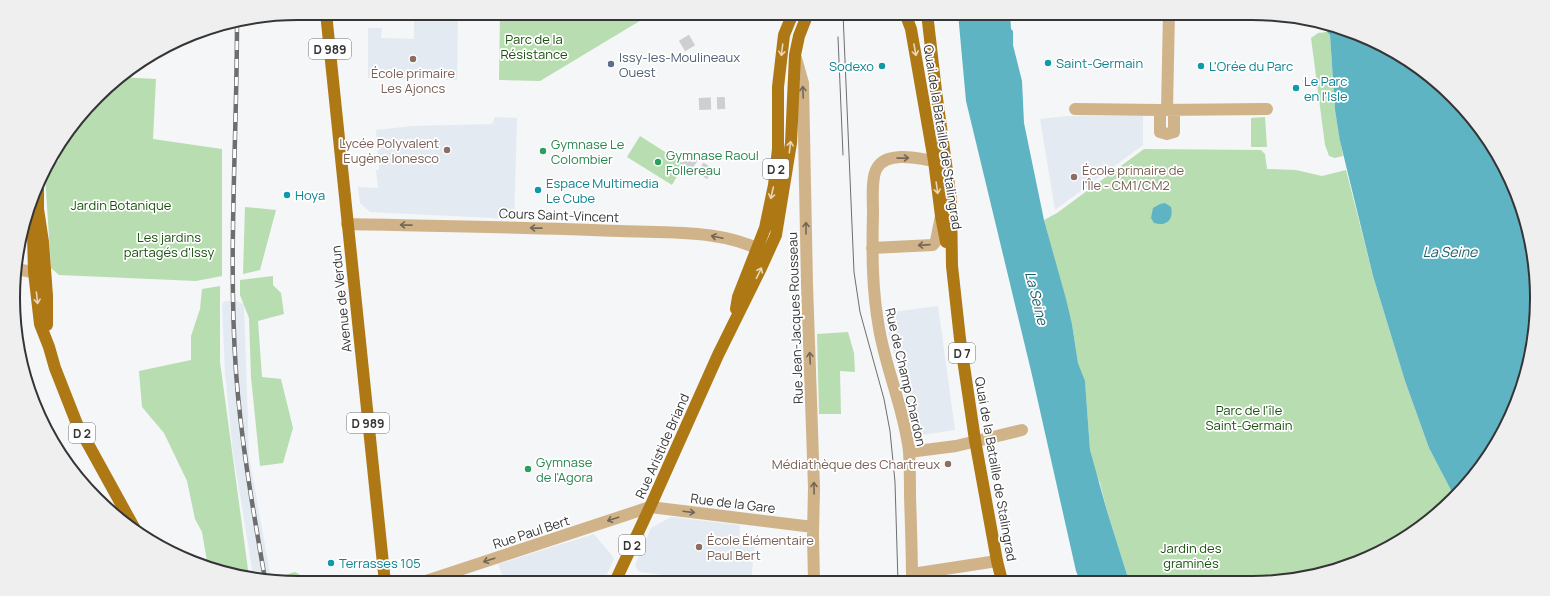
<svg xmlns="http://www.w3.org/2000/svg" width="1550" height="596" font-family="Manrope,sans-serif">
  <rect width="100%" height="100%" fill="#f4f6f8"/>
  <!-- built -->
  <path fill="#e3eaf2" d="M414 13H458L457 80 368 78V28H382L381 38 414 39Z
    M1067 116H1143V145L1055 210 1040 119Z
    M495 117 517 118 514 219 370 212 360 203 358 187 378 188 376 170H379L376 130 412 126 492 124Z
    M225 301H236L244 304 249 456 271 579 253 577 248 543 233 453 225 373 222 304Z
    M938 306 955 430 915 436 889 335 885 313Z
    M671 517 740 525 739 540 755 542 751 582H722L639 572 635 565 651 528Z
    M594 534 614 558 604 582H505L498 564Z"/>
  <!-- green -->
  <path fill="#b8ddb1" d="M500 13H653L540 81 499 80Z
    M1327 32 1330 35 1335 110 1343 156 1335 158 1329 156 1325 145 1311 38 1318 33Z
    M119 77 156 79 153 139 222 149V276L196 281 59 275 51 268 45 175 59 160 57 148 110 84Z
    M1265 117 1267 147H1251V118Z
    M640 136 684 164 672 185 627 157Z
    M1144 149 1261 150 1265 154 1267 169 1296 170 1322 176 1346 170 1373 276 1405 381 1429 448 1454 496 1440 512 1378 554 1289 581H1129L1107 511 1100 483 1093 466 1090 450 1085 382 1078 363 1072 324 1044 220 1057 213Z
    M245 207 276 210 260 270 243 274Z
    M273 276V285L281 293 284 314 258 321 262 377 281 379 293 428 283 463 260 466 251 377 249 318 240 295V280Z
    M220 286V362L249 577 224 573 208 567 202 532 195 519 187 481 164 433 142 407 139 371 191 360V336L200 309 202 289Z
    M848 332 854 353 855 372 840 371 841 414H819L817 334Z
    M295 572 315 583H298L278 580V577Z"/>
  <!-- water -->
  <path fill="#5fb4c4" d="M958 13H1010L1011 29 1013 31V45L1022 81 1024 123 1044 220 1066 299 1072 324 1078 363 1085 381 1090 450 1107 511 1129 581H1080L1076 571 1032 375 966 101Z
    M1324 23 1378 42 1426 72 1466 110 1499 156 1512 184 1527 226 1535 261 1536 317 1527 372 1489 456 1454 496 1429 448 1405 381 1373 276 1340 141 1335 110 1330 35 1327 32V26Z
    M1165 203 1171 207C1174 220 1166 227 1154 223L1151 218 1153 208 1160 204Z"/>
  <g fill="none" stroke-linecap="round" stroke-linejoin="round">
    <!-- minor-tunnel -->
    <path stroke="#cecfd1" stroke-width="12" stroke-dasharray="12 6" stroke-linecap="butt" d="M682 46 692 40
      M699 104 725 103
      M685 158 712 175"/>
    <!-- minor -->
    <path stroke="#d1b389" stroke-width="12" d="M796 58 803 83 807 284 814 488 813 534 814 582
      M1075 109 1160 110
      M1167 110 1169 13
      M1174 110V132L1167 134 1160 132V110L1267 109
      M347 224C438 226 530 227 621 231 667 233 725 229 766 253
      M872 248 933 245 936 241 941 216
      M16 269 43 274
      M909 452 956 446 1022 430
      M912 574 997 561
      M912 581C912 553 911 525 910 497 910 482 910 466 909 451 904 409 886 370 879 328 872 290 872 252 873 213 873 202 871 177 877 168 887 151 917 158 934 161
      M420 583 650 507 813 527"/>
    <!-- major -->
    <path stroke="#ae7814" stroke-width="12" d="M326 13 385 583
      M905 13 911 29 934 161 941 216 946 242
      M927 13 936 91 951 200 952 266 960 339 975 440 997 561 1002 581
      M38 185V209L43 242 47 296V325
      M32 198 34 272 40 324 49 347 55 368 77 424 136 531
      M736 309 738 297 765 228 774 185 778 149V87L784 35 793 13
      M615 582 650 507 718 355 761 268 776 235 791 143 795 55 799 36 808 13"/>
    <!-- tram -->
    <path stroke="#6e6e6f" stroke-width="1" d="M843 13 854 272 860 312 884 399 890 431 895 482 898 582
      M838 37 843 155"/>
    <defs>
      <path id="rail" d="M237 23C237 139 228 256 236 372 241 441 253 510 265 579"/>
    </defs>
    <!-- rail casing -->
    <use href="#rail" stroke="#6e6e6f" stroke-width="4.5"/>
    <!-- rail -->
    <use href="#rail" stroke="#fff" stroke-width="3" stroke-dasharray="9" stroke-linecap="butt"/>
  </g>
  <!-- one-way arrows -->
  <defs><path id="oneway-shaft" d="M-6 0H5M1.5-3L5.5 0L1.5 3" fill="none" stroke-width="1.6" stroke-linecap="round" stroke-linejoin="round"/></defs>
  <g stroke="#e7d6b8">
    <use href="#oneway-shaft" transform="translate(782 50) rotate(97)"/>
    <use href="#oneway-shaft" transform="translate(915 50) rotate(80)"/>
    <use href="#oneway-shaft" transform="translate(790 147) rotate(-83)"/>
    <use href="#oneway-shaft" transform="translate(937 188) rotate(82)"/>
    <use href="#oneway-shaft" transform="translate(772 193) rotate(103)"/>
    <use href="#oneway-shaft" transform="translate(759 273) rotate(-64)"/>
    <use href="#oneway-shaft" transform="translate(37 298) rotate(84)"/>
  </g>
  <g stroke="#736757">
    <use href="#oneway-shaft" transform="translate(803 92) rotate(-92)"/>
    <use href="#oneway-shaft" transform="translate(903 158) rotate(-1)"/>
    <use href="#oneway-shaft" transform="translate(406 225) rotate(-179)"/>
    <use href="#oneway-shaft" transform="translate(536 228) rotate(-179)"/>
    <use href="#oneway-shaft" transform="translate(806 228) rotate(-90)"/>
    <use href="#oneway-shaft" transform="translate(717 237) rotate(-168)"/>
    <use href="#oneway-shaft" transform="translate(924 245) rotate(176)"/>
    <use href="#oneway-shaft" transform="translate(810 358) rotate(-93)"/>
    <use href="#oneway-shaft" transform="translate(814 488) rotate(-91)"/>
    <use href="#oneway-shaft" transform="translate(689 512) rotate(7)"/>
    <use href="#oneway-shaft" transform="translate(613 519) rotate(162)"/>
    <use href="#oneway-shaft" transform="translate(489 560) rotate(162)"/>
  </g>
  <!-- markers -->
  <g fill="#8d6e63" stroke="#fff" stroke-width="1.5">
    <circle cx="413" cy="59" r="4"/>
    <circle cx="447" cy="150" r="4"/>
    <circle cx="1074" cy="177" r="4"/>
    <circle cx="948" cy="464" r="4"/>
    <circle cx="699" cy="547" r="4"/>
  </g>
  <g fill="#0f9aa8" stroke="#fff" stroke-width="1.5">
    <circle cx="1048" cy="63" r="4"/>
    <circle cx="882" cy="66" r="4"/>
    <circle cx="1201" cy="66" r="4"/>
    <circle cx="1296" cy="88" r="4"/>
    <circle cx="538" cy="190" r="4"/>
    <circle cx="287" cy="195" r="4"/>
    <circle cx="331" cy="563" r="4"/>
  </g>
  <circle fill="#5c6f8a" stroke="#fff" stroke-width="1.5" cx="611" cy="64" r="4"/>
  <g fill="#2e9e5b" stroke="#fff" stroke-width="1.5">
    <circle cx="543" cy="151" r="4"/>
    <circle cx="658" cy="162" r="4"/>
    <circle cx="528" cy="469" r="4"/>
  </g>
  <g text-anchor="middle" dominant-baseline="central" stroke-width="3.5" stroke-linejoin="round" paint-order="stroke">
    <!-- shield labels -->
    <g fill="#fff" stroke="#727272" stroke-width="1">
      <rect x="309" y="39" width="42" height="20" rx="3"/>
      <rect x="763" y="159" width="26" height="20" rx="3"/>
      <rect x="949" y="343" width="26" height="20" rx="3"/>
      <rect x="347" y="413" width="42" height="20" rx="3"/>
      <rect x="69" y="423" width="26" height="20" rx="3"/>
      <rect x="619" y="535" width="26" height="20" rx="3"/>
    </g>
    <g font-size="12" font-weight="bold" fill="#353536">
      <text x="330" y="49">D 989</text>
      <text x="776" y="169">D 2</text>
      <text x="962" y="353">D 7</text>
      <text x="368" y="423">D 989</text>
      <text x="82" y="433">D 2</text>
      <text x="632" y="545">D 2</text>
    </g>
    <!-- park labels -->
    <g font-size="13" fill="#18520d" stroke="#fff">
      <text x="534" y="39">Parc de la<tspan x="534" dy="15">Résistance</tspan></text>
      <text x="121" y="205">Jardin Botanique</text>
      <text x="169" y="237">Les jardins<tspan x="169" dy="15">partagés d'Issy</tspan></text>
      <text x="1249" y="410">Parc de l'île<tspan x="1249" dy="15">Saint-Germain</tspan></text>
      <text x="1191" y="548">Jardin des<tspan x="1191" dy="15">graminés</tspan></text>
    </g>
    <!-- service labels -->
    <g font-size="13" fill="#4e5e75" stroke="#fff" text-anchor="start">
      <text x="619" y="57">Issy-les-Moulineaux<tspan x="619" dy="15">Ouest</tspan></text>
    </g>
    <!-- culture labels -->
    <g font-size="13" fill="#0d838f" stroke="#fff" text-anchor="start">
      <text x="1056" y="63">Saint-Germain</text>
      <text x="874" y="66" text-anchor="end">Sodexo</text>
      <text x="1209" y="66">L'Orée du Parc</text>
      <text x="1304" y="81">Le Parc<tspan x="1304" dy="15">en l'Isle</tspan></text>
      <text x="546" y="183">Espace Multimedia<tspan x="546" dy="15">Le Cube</tspan></text>
      <text x="295" y="195">Hoya</text>
      <text x="339" y="563">Terrasses 105</text>
    </g>
    <!-- education labels -->
    <g font-size="13" fill="#785e54" stroke="#fff" text-anchor="end">
      <text x="413" y="73" text-anchor="middle">École primaire<tspan x="413" dy="15">Les Ajoncs</tspan></text>
      <text x="439" y="143">Lycée Polyvalent<tspan x="439" dy="15">Eugène Ionesco</tspan></text>
      <text x="1082" y="170" text-anchor="start">École primaire de<tspan x="1082" dy="15">l'Île - CM1/CM2</tspan></text>
      <text x="940" y="464">Médiathèque des Chartreux</text>
      <text x="707" y="540" text-anchor="start">École Élémentaire<tspan x="707" dy="15">Paul Bert</tspan></text>
    </g>
    <!-- street labels -->
    <g font-size="13" fill="#353536" stroke="#fff">
      <text transform="translate(943 137) rotate(81)">Quai de la Bataille de Stalingrad</text>
      <text transform="translate(559 215) rotate(2)">Cours Saint-Vincent</text>
      <text transform="translate(341 299) rotate(-96)">Avenue de Verdun</text>
      <text transform="translate(795 318) rotate(-92)">Rue Jean-Jacques Rousseau</text>
      <text transform="translate(906 377) rotate(77)">Rue de Champ Chardon</text>
      <text transform="translate(662 446) rotate(-66)">Rue Aristide Briand</text>
      <text transform="translate(996 469) rotate(80)">Quai de la Bataille de Stalingrad</text>
      <text transform="translate(733 503) rotate(7)">Rue de la Gare</text>
      <text transform="translate(531 532) rotate(-18)">Rue Paul Bert</text>
    </g>
    <!-- leisure labels -->
    <g font-size="13" fill="#27864d" stroke="#fff" text-anchor="start">
      <text x="551" y="144">Gymnase Le<tspan x="551" dy="15">Colombier</tspan></text>
      <text x="666" y="155">Gymnase Raoul<tspan x="666" dy="15">Follereau</tspan></text>
      <text x="536" y="462">Gymnase<tspan x="536" dy="15">de l'Agora</tspan></text>
    </g>
    <!-- water labels -->
    <g font-size="14" font-style="italic" fill="#185f6a" stroke="#fff">
      <text x="1450" y="251">La Seine</text>
      <text transform="translate(1037 298) rotate(76)">La Seine</text>
    </g>
  </g>
  <!-- crop -->
  <path d="M0 0H1550V596H0ZM298 20H1252A278 278 0 0 1 1530 298V298A278 278 0 0 1 1252 576H298A278 278 0 0 1 20 298V298A278 278 0 0 1 298 20Z" fill="#efefef" fill-rule="evenodd"/>
  <path fill="none" stroke="#353536" stroke-width="2" d="M298 20H1252A278 278 0 0 1 1530 298V298A278 278 0 0 1 1252 576H298A278 278 0 0 1 20 298V298A278 278 0 0 1 298 20Z"/>
</svg>
